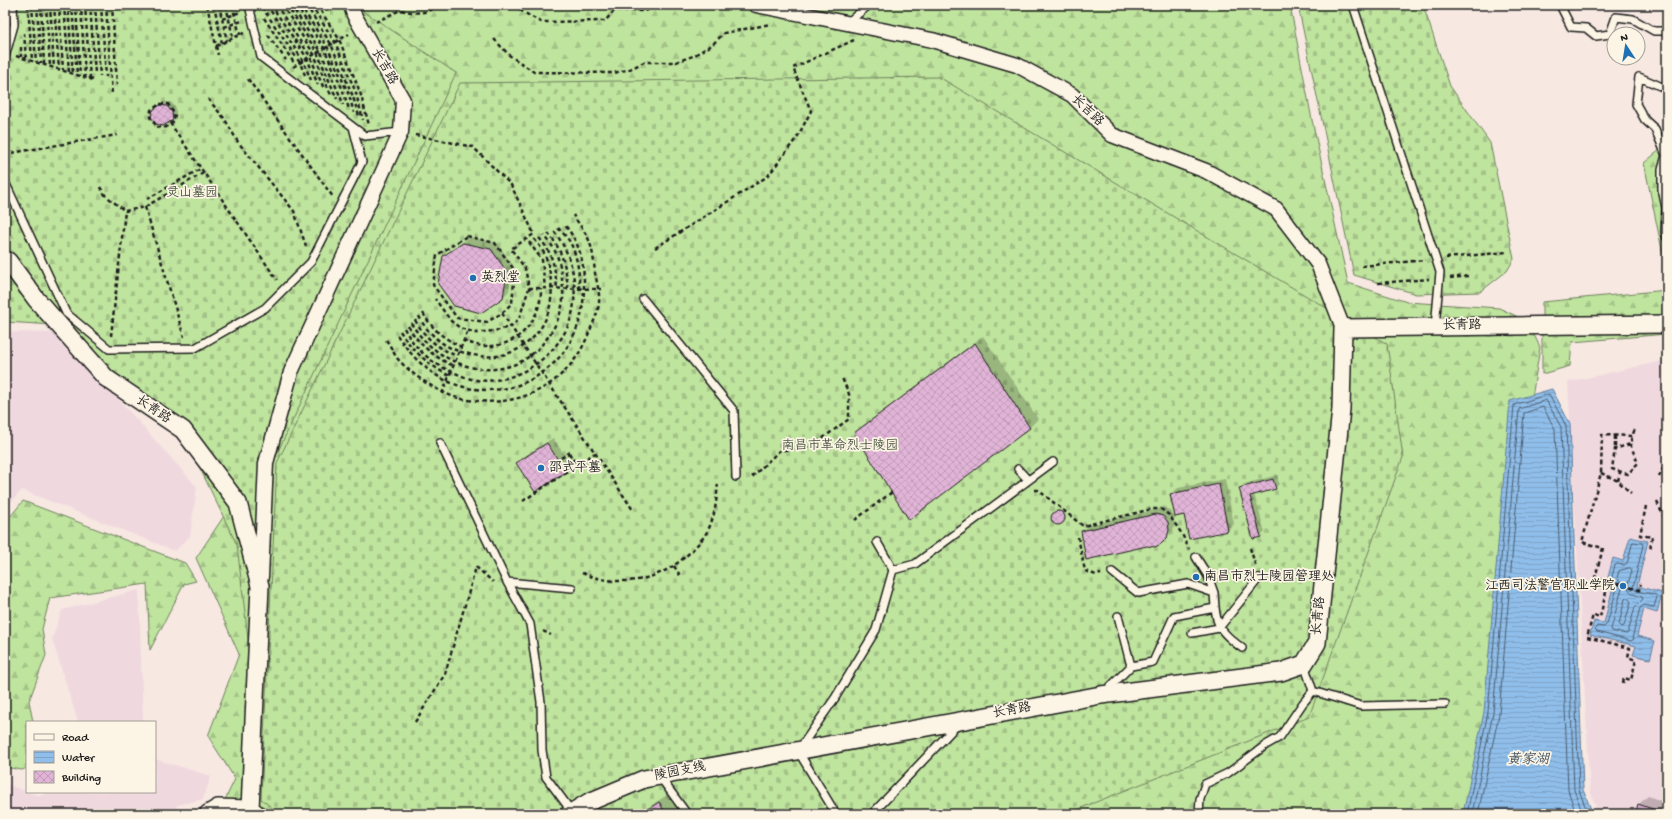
<svg xmlns="http://www.w3.org/2000/svg" width="1672" height="819" font-family="'Gochi Hand','LXGW WenKai TC',sans-serif">
  <defs>
    <pattern id="forest-firs" width="22" height="20" patternUnits="userSpaceOnUse"><rect width="22" height="20" fill="#bfe49e"/><path d="M5 1l3.5 6h-7zM16 11l3.5 6h-7z" fill="#a4c388"/></pattern>
    <pattern id="cemetery-stones" width="16" height="16" patternUnits="userSpaceOnUse"><rect width="16" height="16" fill="#bfe49e"/><path d="M2 7V4a2 2 0 0 1 4 0v3zM10 15v-3a2 2 0 0 1 4 0v3z" fill="#a4c388"/></pattern>
    <pattern id="water-rules" width="6" height="5" patternUnits="userSpaceOnUse"><rect width="6" height="5" fill="#90beea"/><path d="M0 2.5h6" fill="none" stroke="#7ca3c8"/></pattern>
    <pattern id="building-cross-hatch" width="8" height="8" patternUnits="userSpaceOnUse"><rect width="8" height="8" fill="#e1b4d7"/><path d="M0 0l8 8M0 8l8-8" fill="none" stroke="#c09ab8"/></pattern>
  </defs>
  <rect width="100%" height="100%" fill="#f7e8e2"/>
  <filter id="ink" filterUnits="userSpaceOnUse"><feTurbulence type="fractalNoise" baseFrequency=".025" numOctaves="2"/><feDisplacementMap in="SourceGraphic" scale="8" xChannelSelector="R" yChannelSelector="G"/><feConvolveMatrix kernelMatrix="1 2 1 2 8 2 1 2 1" color-interpolation-filters="sRGB"/></filter>
  <g filter="url(#ink)">
    <!-- built -->
    <path fill="#f0d8df" d="M5 332 59 333 197 487 190 536 175 551 22 490 5 509Z
      M1667 360V814H1599L1590 791 1568 382Z
      M139 590 143 722H78L52 639 62 610Z
      M155 759 211 776 203 799 178 805 169 814H5V784L40 796 48 792H155Z"/>
    <!-- forest -->
    <path fill="url(#forest-firs)" stroke="#6e805d" d="M323 5H1290L1312 120 1348 283 1407 302 1499 308 1527 321 1540 347 1526 436 1537 503 1468 814H209L223 804 235 779 208 736 239 654 196 558 246 483Z
      M1667 144V274L1644 163Z
      M1667 290V334L1572 342 1570 366 1542 374V302Z
      M23 501 185 563 196 581 184 584 150 650 147 584 50 598 42 629 46 655 29 701 33 722H27V768L22 770 5 767V523Z"/>
    <!-- cemetery -->
    <path fill="url(#cemetery-stones)" stroke="#6e805d" d="M5 5H363V11L456 73 274 460 264 648 249 647 237 545 183 433 54 325 5 322Z
      M1298 5H1423L1450 86 1490 143 1514 259 1507 271 1480 292 1416 294 1354 275Z
      M939 77 1387 344 1403 457 1309 717 1066 814H280L261 799 277 463 460 83Z"/>
    <!-- water -->
    <path fill="url(#water-rules)" stroke="#627d98" d="M1552 389 1570 424 1583 790 1593 814H1463L1484 712 1510 401Z
      M1630 537 1648 541 1637 586 1662 593 1657 613 1644 609 1637 636 1655 641 1650 659 1633 655 1636 646 1590 635 1594 621 1604 623 1613 587 1606 585 1613 558 1623 561Z"/>
    <!-- shadow -->
    <path fill="#0003" d="M164 102H171L176 108V115L172 119 154 111Z
      M470 237 497 243 513 265 509 291 503 297 444 256 451 250Z
      M983 336 1038 419 1029 428 855 433 864 425Z
      M553 438 571 465 565 471 517 463 523 457Z
      M1277 475 1279 484 1275 488 1254 494 1265 532 1261 536 1254 538 1240 488 1244 484Z
      M1225 479 1234 524 1228 530 1171 494 1178 488Z
      M1163 508 1170 510 1173 515 1175 524 1173 530 1160 543 1082 531 1089 525Z
      M1052 517a7 7 0 1 1 14 0a7 7 0 1 1-14 0Z
      M667 795 680 814H638Z
      M1648 796 1667 803V814H1636L1639 804Z"/>
    <g fill="none" stroke-linecap="round" stroke-linejoin="round">
      <!-- shore -->
      <path stroke="#4a5d6e" stroke-width="1" d="M1633 542 1642 543 1643 545 1633 588 1637 591 1656 595 1657 597 1654 607 1644 605 1640 608 1633 635 1634 639 1631 641 1597 632 1595 630 1597 626 1604 627 1607 624 1617 588 1616 584 1611 580 1615 565 1617 564 1624 565 1627 563Z
        M1630 568 1632 570C1628 585 1623 592 1642 597L1643 599 1635 607 1628 633 1626 634 1612 631 1611 629 1622 588 1621 583 1617 578 1619 571Z
        M1628 598 1631 602 1624 626 1622 627 1619 624 1625 599Z
        M1467 814 1488 712 1514 405 1549 394 1566 426 1579 790 1588 814
        M1472 814 1493 713 1519 409 1546 400 1561 427 1574 790 1583 814
        M1478 814 1499 714 1524 413 1543 407 1555 429 1568 790 1576 814"/>
    </g>
    <!-- building -->
    <path fill="url(#building-cross-hatch)" stroke="#1c1c1c" d="M160 105 167 106 172 112 173 120 163 126 156 124 151 117 153 110Z
      M463 243 491 249 507 272 503 298 481 313 454 306 438 284 443 256Z
      M975 343 1030 428 909 520 854 433Z
      M547 443 566 472 535 492 516 463Z
      M1273 479 1276 489 1250 496 1261 537 1253 539 1239 488Z
      M1219 484 1228 531 1189 539 1184 515 1175 517 1170 494Z
      M1051 518a7 7 0 1 1 14 0a7 7 0 1 1-14 0Z
      M1156 514 1163 516 1168 522 1169 530 1167 538 1161 544 1155 547 1147 546 1086 560 1081 531Z
      M659 802 666 814H641Z
      M1638 804 1667 814H1635Z"/>
    <g fill="none" stroke-linecap="round" stroke-linejoin="round">
      <defs>
        <path id="service" d="M249 5 261 57 365 136 401 132
          M1353 5 1440 272 1435 327
          M1560 5 1571 27 1586 28 1596 36 1610 34 1616 17 1633 19 1654 31H1667
          M847 23 869 5
          M5 57 14 25 13 5
          M1667 89 1639 77 1636 104 1645 120 1655 129 1666 155 1662 170V189L1666 208 1665 232 1667 238
          M5 182 66 313 109 349 195 348 265 308 311 262 362 162 353 127
          M643 299 734 411 736 477
          M440 443 507 582 572 588
          M1018 469 1028 480
          M1196 557 1208 576 1214 593
          M893 570 915 564 1053 462
          M1112 572 1138 593 1188 584 1214 593C1216 624 1216 629 1242 648
          M507 582 530 624 541 702 542 750 546 777 572 812
          M1118 616 1131 666
          M1192 633 1219 628 1259 578
          M1304 664 1313 691 1361 706 1445 704
          M1106 691 1131 666 1153 662 1174 616 1215 608
          M660 777 687 814
          M836 814 798 751 835 698 876 630 893 570 877 542
          M872 814 957 725
          M1199 814 1200 799 1205 784 1228 773 1266 745 1280 737 1303 703 1313 691"/>
        <path id="minor" d="M756 5 932 40 1017 65 1072 95 1112 135 1206 171 1276 209 1318 264 1343 328
          M261 577 266 463 291 372 401 132 403 100 354 15 351 5"/>
        <path id="tertiary" d="M5 260 8 261 36 299 106 378 183 430 238 503 260 586 250 809
          M208 814 218 808 250 809 257 814
          M569 814 589 802 644 779 1101 695 1281 672 1304 664 1317 643 1341 409 1343 328 1667 324"/>
      </defs>
      <!-- service casing -->
      <use href="#service" stroke="#1c1c1c" stroke-width="10"/>
      <!-- minor casing -->
      <use href="#minor" stroke="#1c1c1c" stroke-width="17"/>
      <!-- tertiary casing -->
      <use href="#tertiary" stroke="#1c1c1c" stroke-width="20"/>
      <!-- path -->
      <path stroke="#1c1c1c" stroke-width="2.5" stroke-dasharray="4 3" stroke-linecap="butt" d="M28 5 32 60
        M32 5 36 62
        M37 5 41 63
        M41 5 44 64
        M46 5 50 66
        M50 5 54 68
        M54 5 59 69
        M59 5 63 70
        M64 5 69 72
        M68 5 73 74
        M72 5 77 75
        M76 5 80 76
        M81 5 85 78
        M85 5 90 79
        M90 5 95 73
        M95 5 100 76
        M101 5 106 77
        M106 5 112 95
        M112 5 117 85
        M207 5 218 55
        M214 5 222 43
        M219 5 227 41
        M226 5 233 38
        M232 5 240 35
        M267 5 303 61 311 80
        M271 5 307 58 318 85
        M276 5 310 56 324 89
        M282 5 314 54 331 95
        M287 5 317 52 337 99
        M291 5 320 50 341 98 343 105
        M296 5 324 48 342 88 349 109
        M300 5 327 46 349 95 354 113
        M306 5 331 44 352 94 359 116
        M311 5 335 42 356 93 363 120
        M317 5 339 39 360 92 369 125
        M515 5 518 9 530 16 541 22 605 21 615 10 644 11 665 5
        M262 7 300 63 305 75
        M113 8 147 5
        M220 8 230 5
        M264 18 296 66
        M222 19 240 12
        M376 22 400 10C419 14 424 14 441 5
        M224 27 242 21
        M24 33 26 58
        M268 35 286 60
        M494 39 509 55 534 72 614 73 630 69 644 62H676L693 56 712 45 724 33 771 24
        M216 46 244 33
        M21 47V57
        M16 56 93 80
        M293 67 349 34
        M248 79 333 197
        M208 99 224 118 238 142 294 211 306 246
        M160 104H168L175 115 173 122 164 128 157 127 150 117 151 110Z
        M170 123 277 280
        M415 135 473 147 511 185 534 234 511 249 525 268 529 288 519 319 511 326 500 330 476 333 460 328 451 321 435 299
        M5 154 117 135
        M100 187 105 195 125 211 145 207 205 172
        M147 199 202 168
        M145 207 184 337
        M558 228C562 232 567 237 570 242 577 255 580 274 579 288
        M548 233C562 249 566 267 568 288
        M467 236 495 243 515 271 512 303 502 313 487 322 457 318 433 285 437 255Z
        M539 238C553 253 555 268 557 288
        M529 242 542 260 545 288
        M655 248 768 176 798 136 811 111 793 68 854 40
        M1446 258 1507 252
        M1362 266 1425 260
        M1450 278 1469 276
        M1378 283 1429 279
        M529 288 601 289
        M423 313C432 329 444 339 462 347
        M502 313 633 510
        M419 316C423 325 429 332 436 338 446 347 456 351 469 354 517 367 557 329 551 281 549 264 546 252 534 239
        M415 320C425 338 438 348 457 356
        M411 323C430 355 472 378 510 366 535 359 557 331 562 306 564 297 563 288 562 279 560 260 556 249 544 235
        M408 326C419 345 434 357 454 366
        M404 328C415 349 432 364 453 372 460 375 468 379 476 380 518 386 565 352 573 310 578 281 571 252 553 230
        M400 331C413 351 428 365 450 376
        M397 335C410 354 425 371 447 381 500 405 559 379 578 325 583 312 584 297 584 283 584 260 579 242 564 224
        M111 336 125 211
        M386 340C390 345 393 352 397 358 408 371 427 385 443 392 453 398 466 400 478 401 526 406 570 381 588 335 592 325 598 314 599 303 600 294 597 283 595 273 594 262 593 249 588 238 584 230 578 223 573 215
        M463 341C470 343 478 346 485 346 518 348 542 319 541 288
        M442 394 468 330
        M1615 436V449
        M1630 444 1638 463 1628 474 1612 469 1615 449 1630 444 1632 436
        M569 453 577 465
        M561 458 572 451
        M1601 473 1618 481 1631 493
        M752 477 779 451 812 446 849 419V394L842 378
        M1659 477 1667 460
        M1618 481 1620 472
        M1035 490H1038L1083 526 1152 509H1161L1169 515 1182 534 1189 549
        M523 501 595 453
        M1657 502 1667 524
        M1646 506 1640 535 1652 537 1650 550
        M855 520 892 492
        M1078 537 1085 571 1096 575 1101 574
        M1250 548 1256 567
        M674 566 681 577
        M1667 570V577
        M582 573C624 590 666 580 696 546 702 540 708 532 711 523 716 510 717 495 718 481
        M1603 580 1639 590 1641 584
        M543 631 551 635
        M1623 683 1624 678 1631 680 1636 660 1628 657 1630 648 1587 637 1593 615 1600 617 1607 588 1601 586 1603 580 1595 578 1603 548 1582 542 1601 473 1602 435 1632 436 1635 429
        M415 722 445 674 476 567 493 582"/>
      <!-- service -->
      <use href="#service" stroke="#fcf5e5" stroke-width="7"/>
      <!-- minor -->
      <use href="#minor" stroke="#fcf5e5" stroke-width="14"/>
      <!-- tertiary -->
      <use href="#tertiary" stroke="#fcf5e5" stroke-width="17"/>
    </g>
  </g>
  <!-- markers -->
  <g fill="#1f6fb2" stroke="#fcf5e5" stroke-width="1.5">
    <circle cx="473" cy="278" r="4"/>
    <circle cx="541" cy="468" r="4"/>
    <circle cx="1196" cy="577" r="4"/>
    <circle cx="1623" cy="586" r="4"/>
  </g>
  <g text-anchor="middle" dominant-baseline="central" stroke-width="3.5" stroke-linejoin="round" paint-order="stroke">
    <!-- street labels -->
    <g font-size="13" fill="#1c1c1c" stroke="#fcf5e5">
      <text transform="translate(384 67) rotate(60)">长吉路</text>
      <text transform="translate(1087 111) rotate(44)">长吉路</text>
      <text transform="translate(1462 326) rotate(-1)">长青路</text>
      <text transform="translate(153 410) rotate(34)">长青路</text>
      <text transform="translate(1319 616) rotate(-84)">长青路</text>
      <text transform="translate(1012 711) rotate(-10)">长青路</text>
      <text transform="translate(680 772) rotate(-11)">陵园支线</text>
    </g>
    <!-- park labels -->
    <g font-size="13" fill="#4d5843" stroke="#fcf5e5">
      <text x="192" y="193">灵山墓园</text>
      <text x="840" y="446">南昌市革命烈士陵园</text>
    </g>
    <!-- poi labels -->
    <g font-size="13" fill="#1c1c1c" stroke="#fcf5e5" text-anchor="start">
      <text x="481" y="278">英烈堂</text>
      <text x="549" y="468">邵式平墓</text>
      <text x="1204" y="577">南昌市烈士陵园管理处</text>
      <text x="1615" y="586" text-anchor="end">江西司法警官职业学院</text>
    </g>
    <!-- water labels -->
    <g font-size="14" font-style="italic" fill="#455564" stroke="#fcf5e5">
      <text x="1528" y="760">黄家湖</text>
    </g>
  </g>
  <!-- margin -->
  <rect width="1672" height="819" fill="none" stroke="#fcf5e5" stroke-width="20"/>
  <rect x="10" y="10" width="1652" height="799" fill="none" stroke="#1c1c1c" stroke-width="1.5" filter="url(#ink)"/>
  <!-- legend -->
  <rect x="26" y="721" width="130" height="72" fill="#fcf5e5" stroke="#a29e95"/>
  <rect x="34" y="734" width="20" height="6" fill="#fcf5e5" stroke="#a29e95"/>
  <text x="62" y="741" font-size="12" fill="#1c1c1c">Road</text>
  <rect x="34" y="751" width="20" height="12" fill="url(#water-rules)" stroke="#a29e95"/>
  <text x="62" y="761" font-size="12" fill="#1c1c1c">Water</text>
  <rect x="34" y="771" width="20" height="12" fill="url(#building-cross-hatch)" stroke="#a29e95"/>
  <text x="62" y="781" font-size="12" fill="#1c1c1c">Building</text>
  <!-- north arrow -->
  <g transform="translate(1626 46) rotate(348)"><circle r="19" fill="#fcf5e5" stroke="#a29e95"/>
  <path d="M0-3L7 15L0 10L-7 15Z" fill="#1f6fb2"/>
  <text y="-6" font-size="11" font-weight="bold" text-anchor="middle" fill="#1c1c1c">N</text>
  </g>
</svg>
